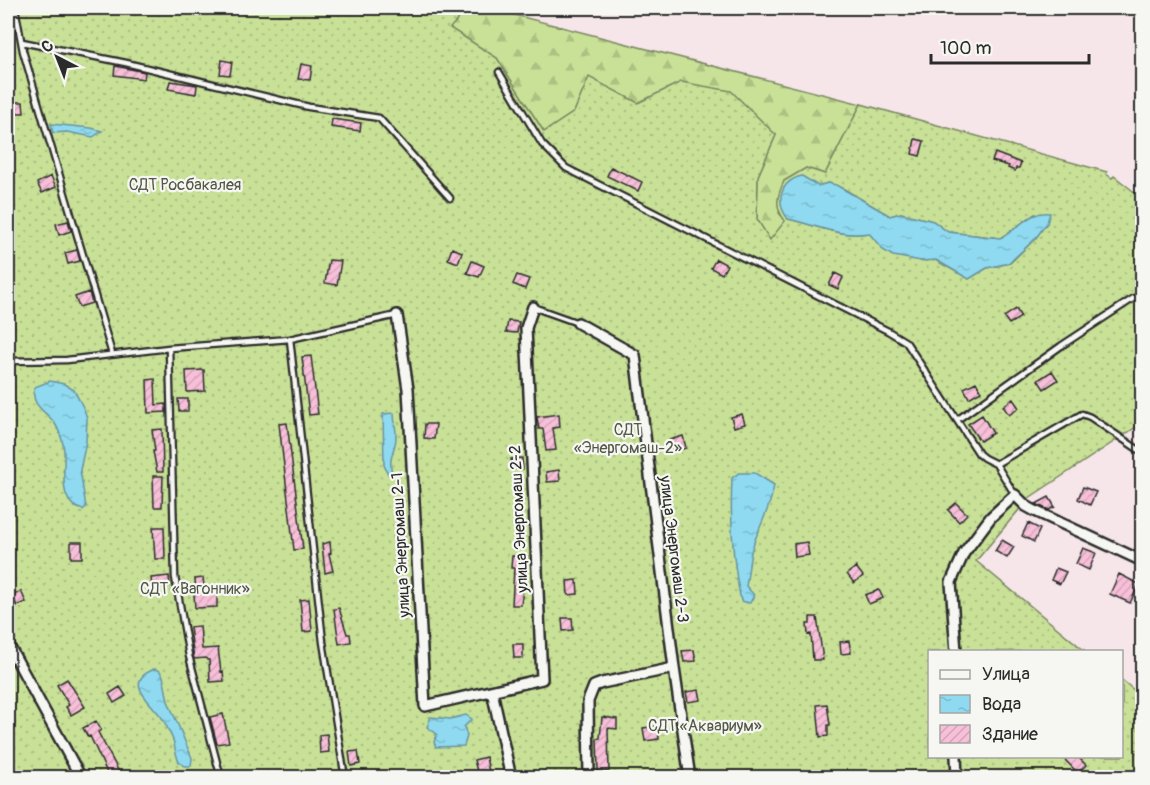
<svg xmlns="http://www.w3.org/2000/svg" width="1150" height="785" font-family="Pangolin,sans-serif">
  <defs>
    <pattern id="forest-firs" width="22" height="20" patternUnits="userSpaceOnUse" patternTransform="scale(1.5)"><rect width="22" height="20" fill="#c8e197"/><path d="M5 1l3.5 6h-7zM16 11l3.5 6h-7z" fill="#acc182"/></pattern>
    <pattern id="garden-dots" width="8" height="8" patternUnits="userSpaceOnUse" patternTransform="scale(1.5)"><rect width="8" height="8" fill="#c8e197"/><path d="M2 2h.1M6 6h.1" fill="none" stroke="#acc182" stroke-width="1.8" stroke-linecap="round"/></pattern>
    <pattern id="water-ripples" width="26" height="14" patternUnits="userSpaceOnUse" patternTransform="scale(1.5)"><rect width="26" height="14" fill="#8fdaf0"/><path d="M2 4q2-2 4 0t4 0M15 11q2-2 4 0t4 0" fill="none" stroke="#7cbbce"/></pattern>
    <pattern id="building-hatch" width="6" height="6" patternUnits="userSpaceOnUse" patternTransform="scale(1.5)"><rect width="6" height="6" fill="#f7c0d8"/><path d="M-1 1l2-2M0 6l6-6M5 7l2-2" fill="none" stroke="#d4a5ba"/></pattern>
  </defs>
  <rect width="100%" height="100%" fill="#f6e6ea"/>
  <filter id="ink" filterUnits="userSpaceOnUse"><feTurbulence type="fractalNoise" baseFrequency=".0167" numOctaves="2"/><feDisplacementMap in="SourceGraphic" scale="12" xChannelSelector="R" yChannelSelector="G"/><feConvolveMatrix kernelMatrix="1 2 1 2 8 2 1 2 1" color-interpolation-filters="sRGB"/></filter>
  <g filter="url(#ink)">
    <!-- forest -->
    <path fill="url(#forest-firs)" stroke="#7a8661" stroke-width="1.5" d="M468 8H487L861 104 825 174 806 168 784 181 779 213 786 221 770 241 757 219 758 176 776 135 681 82 638 103 589 78 574 112 544 132 497 58 449 28Z"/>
    <!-- garden -->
    <path fill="url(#garden-dots)" stroke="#7a8661" stroke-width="1.5" fill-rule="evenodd" d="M8 8H468L450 28 497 58 544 132 574 112 589 77 638 103 681 82 731 91 776 135 758 176 757 219 770 240 785 221C774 206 777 197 784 181L806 168 825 174 861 104 1107 172 1106 174 1112 178 1114 176 1142 198V423L1029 498 976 561 1085 651 930 652V756H1122V680L1142 697V777H8ZM828 183 844 189 890 216 901 213 933 221 948 232 1000 238 1035 214 1047 223 1035 239 1010 263 987 268 969 279 935 260 921 261 876 241 869 233C841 238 816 225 788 219L818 186Z"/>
    <!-- water -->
    <path fill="url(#water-ripples)" stroke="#6794a1" stroke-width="1.5" d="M51 124 91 128 102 131 93 137 67 132 53 133Z
      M802 176 818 186 828 183 836 185 890 216 901 213 933 221 948 232 1000 238C1017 231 1029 210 1050 213L1047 223 1035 239 1009 263 987 268 969 279 936 260 921 261 893 256 883 250 869 233C840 238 816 225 788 219 775 202 780 181 802 176Z
      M50 381 64 384 74 390 84 409 87 418 86 442 80 470 86 507 83 510C54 503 68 464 63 444 61 436 58 428 54 422 45 411 29 404 35 387Z
      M394 413C394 422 398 436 395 444 392 456 389 461 392 474H388L384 465 383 414Z
      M739 473H755L774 485C771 509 757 529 751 552 749 563 748 575 746 586L754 595 750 603 741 601C732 560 730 520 732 478Z
      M155 669 160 671 163 676 168 701 192 758 191 766H185L179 762C176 755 175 750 174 743 172 736 167 728 164 721 155 705 119 682 155 669Z
      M466 715 472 719 464 727 467 736 464 746 436 747 434 742 437 734 427 727 431 717 450 719Z"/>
    <!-- building -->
    <path fill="url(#building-hatch)" stroke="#2b2b2b" stroke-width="1.5" d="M222 60 232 62 230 75 220 74Z
      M301 64 312 66 310 80 298 79Z
      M115 66 145 72 144 79 114 75Z
      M170 81 197 85 196 94 168 89Z
      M8 102H23L24 113H9Z
      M332 119 361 123 360 131 331 127Z
      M915 139 924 141 920 156 912 154Z
      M995 153 1021 163 1019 168H1016L1015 171 1008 168 1009 166 992 161Z
      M611 167 642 182 638 191 607 176Z
      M51 176 56 187 42 193 37 183Z
      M68 221 71 231 59 235 56 224Z
      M452 248 462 252 458 263 448 259Z
      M77 250 80 261 68 264 65 253Z
      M716 259 727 265 722 274 711 268Z
      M329 260 341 261 337 285 325 283Z
      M472 261 484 266 479 277 467 273Z
      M835 273 843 277 838 289 829 285Z
      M517 275 529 279 525 289 513 284Z
      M89 292 92 303 79 307 75 297Z
      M1016 309 1021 317 1009 324 1004 317Z
      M508 321 519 322 517 333 506 332Z
      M311 356 318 414 309 415 302 357Z
      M204 370 205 391 187 392 186 371Z
      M1052 371 1058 380 1044 389 1038 380Z
      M155 379 156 405 166 404V412L148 413 147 380Z
      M976 382 981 391 969 398 964 388Z
      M178 399H188V411H179Z
      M1013 399 1019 408 1009 415 1003 406Z
      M559 414 560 427 553 428 556 450 546 451 543 429H539L537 417Z
      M742 414 745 424 734 427 731 417Z
      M982 415 993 433 980 441 968 424Z
      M287 423 303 549 294 550 279 424Z
      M425 424H436L434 439 424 438Z
      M162 429 163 472H157L153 451H155L152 430Z
      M683 436 686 448 672 452 669 440Z
      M522 458 523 469H512L511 459Z
      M559 470 560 481 547 482 546 472Z
      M153 476H163L162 507H154Z
      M1083 487 1096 492 1090 505 1078 499Z
      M1049 497 1055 507 1049 510 1036 504Z
      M956 503 967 514 959 522 948 510Z
      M1028 523 1040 529 1034 542 1022 536Z
      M153 527H164L165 559H155Z
      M1002 540 1014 547 1007 558 995 551Z
      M71 542H82V558H71Z
      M330 542 331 553 329 554 333 571 325 573 322 544Z
      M807 542 809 555 795 557 794 544Z
      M1083 548 1096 553 1089 570 1076 564Z
      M512 556H527L521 605H512L514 568H511Z
      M856 567 863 576 854 583 847 574Z
      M1056 568 1066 572 1060 584 1051 580Z
      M1119 574 1139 584 1130 603 1110 594Z
      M169 576 170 586 152 588 151 578Z
      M203 578 205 593H217V607L195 608 194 594H196L195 579Z
      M577 580 578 594 568 595 567 581Z
      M879 590 883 598 869 604 865 595Z
      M21 591 26 602 17 606 12 596Z
      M309 599 312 631 303 632 300 600Z
      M339 608 347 634H350L351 642 339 644 334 609Z
      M810 617H817L823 660H813L811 634 808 635 807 624H810Z
      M562 618H572L573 630 563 631Z
      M200 626 202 649 218 648 221 672 223 671 224 681 210 682 209 660H207L206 658 194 659 190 627Z
      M849 641 851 653 841 654 840 642Z
      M513 644H523V658H514Z
      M694 650 696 661 684 662 682 651Z
      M67 679 85 707 71 715 66 707 69 705 57 685Z
      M120 687 126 696 114 703 109 694Z
      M699 690 701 700 688 702 686 692Z
      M827 704 830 725H828V736L820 737 817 705Z
      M223 714 229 742 217 744 210 717Z
      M602 717 617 719V729L608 728 609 771 598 772 597 739 600 738Z
      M96 721 101 730 98 732 119 772 109 777 90 736 88 737 83 728Z
      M658 726 659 739 645 741 643 728Z
      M327 734 329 752 320 753 319 735Z
      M358 751 360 764 351 766 349 752Z
      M1061 756H1077L1086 765 1078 773Z
      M486 757 489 772 478 775 474 760Z"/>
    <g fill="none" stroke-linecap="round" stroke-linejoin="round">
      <defs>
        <path id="lane" d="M15 8 23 51 112 354
          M22 42 126 63 309 107 379 118 450 198
          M499 72 542 144 566 168 888 331 906 342 979 454 984 458 996 464 1015 495
          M533 307 578 323
          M290 339 323 642 345 778
          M169 348 175 577 189 656 221 778
          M8 361 67 360 169 348 290 339 397 315
          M957 420 1061 346 1134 298
          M996 464 1082 414 1090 417 1142 452"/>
        <path id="street" d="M397 315 408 389 425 706 542 679 526 328 533 307
          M578 323 635 355 674 668 690 778
          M8 644 81 778
          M956 652 951 582 964 553 991 517 1015 495 1026 506 1035 511 1142 561
          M492 691 511 778
          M956 756 957 778
          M589 778 588 701 594 686 602 683 674 668"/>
      </defs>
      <!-- lane casing -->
      <use href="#lane" stroke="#2b2b2b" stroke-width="9"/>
      <!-- street casing -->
      <use href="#street" stroke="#2b2b2b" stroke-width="14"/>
      <!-- lane -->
      <use href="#lane" stroke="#f6f6f2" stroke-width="4.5"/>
      <!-- street -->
      <use href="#street" stroke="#f6f6f2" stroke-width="9"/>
    </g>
  </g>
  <g text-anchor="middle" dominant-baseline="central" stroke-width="4.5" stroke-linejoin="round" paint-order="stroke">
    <!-- park labels -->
    <g font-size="16" fill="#525846" stroke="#f6f6f2">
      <text x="185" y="185">СДТ Росбакалея</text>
      <text x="628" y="430">СДТ<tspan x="628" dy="18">«Энергомаш-2»</tspan></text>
      <text x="195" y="589">СДТ «Вагонник»</text>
      <text x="705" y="726">СДТ «Аквариум»</text>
    </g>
    <!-- street labels -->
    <g font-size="16" fill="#2b2b2b" stroke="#f6f6f2">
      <text transform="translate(519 519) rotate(-93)">улица Энергомаш 2-2</text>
      <text transform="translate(401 545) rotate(-93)">улица Энергомаш 2-1</text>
      <text transform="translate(674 549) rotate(83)">улица Энергомаш 2-3</text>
    </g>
  </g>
  <!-- margin -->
  <rect width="1150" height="785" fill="none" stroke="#f6f6f2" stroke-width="30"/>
  <rect x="15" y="15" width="1120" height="755" fill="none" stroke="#2b2b2b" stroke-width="2" filter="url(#ink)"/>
  <!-- legend -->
  <rect x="928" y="650" width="195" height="108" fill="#f6f6f2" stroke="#a5a5a2" stroke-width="1.5"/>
  <rect x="940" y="670" width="30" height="9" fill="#f6f6f2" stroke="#a5a5a2" stroke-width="1.5"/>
  <text x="982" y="680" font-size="18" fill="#2b2b2b">Улица</text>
  <rect x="940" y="695" width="30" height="18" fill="url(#water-ripples)" stroke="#a5a5a2" stroke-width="1.5"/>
  <text x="982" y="710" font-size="18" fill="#2b2b2b">Вода</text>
  <rect x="940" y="725" width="30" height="18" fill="url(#building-hatch)" stroke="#a5a5a2" stroke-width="1.5"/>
  <text x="982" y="740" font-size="18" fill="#2b2b2b">Здание</text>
  <!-- north arrow -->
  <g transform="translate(57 57) rotate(318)" stroke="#f6f6f2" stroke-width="4.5" paint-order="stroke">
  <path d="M0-4.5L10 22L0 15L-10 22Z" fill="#2b2b2b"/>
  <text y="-9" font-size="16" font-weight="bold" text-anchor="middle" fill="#2b2b2b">С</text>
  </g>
  <!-- scale -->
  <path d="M931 54v9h158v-9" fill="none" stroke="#2b2b2b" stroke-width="3"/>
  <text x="940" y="54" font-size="18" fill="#2b2b2b" stroke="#f6f6f2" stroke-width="4.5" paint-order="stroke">100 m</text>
</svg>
